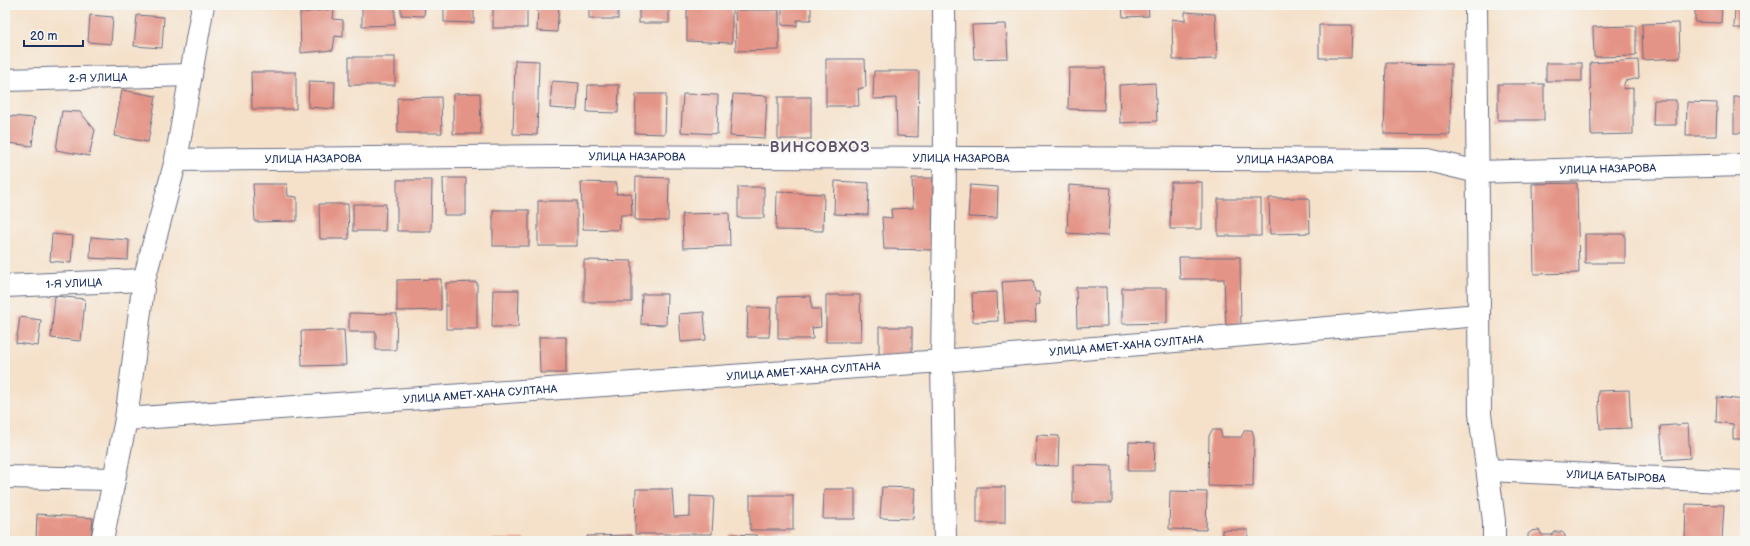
<svg xmlns="http://www.w3.org/2000/svg" width="1750" height="546" font-family="'Balsamiq Sans',sans-serif">
	<rect width="100%" height="100%" fill="#f6f6f2"/>
	<filter id="ink" filterUnits="userSpaceOnUse"><feTurbulence type="fractalNoise" baseFrequency=".025" numOctaves="2"/><feDisplacementMap in="SourceGraphic" scale="8" xChannelSelector="R" yChannelSelector="G"/><feConvolveMatrix kernelMatrix="1 2 1 2 8 2 1 2 1" color-interpolation-filters="sRGB"/></filter>
	<filter id="wash" filterUnits="userSpaceOnUse"><feTurbulence type="fractalNoise" baseFrequency=".012" numOctaves="4" result="noise"/><feDisplacementMap in="SourceGraphic" scale="16" xChannelSelector="R" yChannelSelector="G"/><feGaussianBlur stdDeviation="0.9" result="paint"/><feColorMatrix in="noise" values="0 0 0 0 0 0 0 0 0 0 0 0 0 0 0 0 0 1.4 0 .05"/><feComposite in="paint" operator="in"/></filter>
	<g filter="url(#wash)">
		<rect width="100%" height="100%" fill="#f5e1ca"/>
		<g id="blocks">
			<g fill="#e49486">
				<polygon points="362,5 395,5 395,25 362,26"/>
				<polygon points="401,5 425,5 424,16 401,15"/>
				<polygon points="444,5 474,5 474,23 444,22"/>
				<rect x="493" y="5" width="34" height="23"/>
				<polygon points="538,5 559,5 557,32 537,31"/>
				<rect x="589" y="5" width="29" height="14"/>
				<rect x="639" y="5" width="30" height="18"/>
				<polygon points="687,5 732,5 732,43 687,41"/>
				<polygon points="782,5 811,5 811,20 797,20 797,26 782,25"/>
				<polygon points="1122,5 1148,5 1149,16 1123,17"/>
				<polygon points="1695,5 1722,5 1721,23 1695,22"/>
				<polygon points="1735,5 1745,5 1745,28 1734,28"/>
				<polygon points="334,9 333,19 343,20 343,37 335,36 333,50 301,53 300,13"/>
				<polygon points="735,10 779,10 779,50 736,51"/>
				<polygon points="1185,12 1215,14 1217,59 1173,60 1172,19 1185,21"/>
				<polygon points="90,15 113,17 111,44 88,42"/>
				<polygon points="137,15 164,17 162,48 134,46"/>
				<polygon points="1679,23 1680,58 1643,60 1642,24"/>
				<polygon points="1006,24 1008,58 974,59 972,25"/>
				<polygon points="1319,25 1352,25 1351,58 1319,58"/>
				<polygon points="1636,26 1636,56 1594,57 1593,27"/>
				<rect x="349" y="57" width="46" height="28"/>
				<polygon points="826,59 865,59 866,87 858,89 859,106 826,106"/>
				<polygon points="515,60 539,61 537,135 513,134"/>
				<polygon points="1638,60 1639,78 1625,81 1623,89 1633,88 1633,134 1591,135 1590,63"/>
				<polygon points="1386,63 1451,64 1450,135 1384,134"/>
				<rect x="1546" y="63" width="36" height="18"/>
				<polygon points="1069,68 1105,68 1104,110 1068,109"/>
				<polygon points="874,71 919,71 918,137 897,136 896,98 873,99"/>
				<polygon points="251,72 296,72 296,109 252,109"/>
				<polygon points="309,81 335,82 334,109 308,107"/>
				<polygon points="552,81 579,83 577,110 550,108"/>
				<polygon points="1155,83 1157,121 1120,123 1119,85"/>
				<rect x="1498" y="84" width="46" height="36"/>
				<polygon points="588,85 619,85 618,113 587,112"/>
				<polygon points="122,90 156,96 148,142 114,136"/>
				<polygon points="480,93 481,134 453,134 453,94"/>
				<polygon points="636,94 666,94 665,134 635,133"/>
				<polygon points="683,94 718,95 717,134 681,132"/>
				<polygon points="733,94 767,96 765,138 730,136"/>
				<polygon points="441,97 442,133 398,133 397,98"/>
				<rect x="778" y="97" width="33" height="42"/>
				<rect x="1734" y="97" width="11" height="36"/>
				<polygon points="1654,100 1676,100 1676,125 1653,125"/>
				<polygon points="1687,102 1717,103 1716,136 1686,136"/>
				<polygon points="62,111 80,112 95,130 89,156 56,150"/>
				<polygon points="10,116 35,118 32,146 8,143"/>
				<polygon points="636,177 669,178 668,221 635,220"/>
				<polygon points="443,178 466,178 466,215 444,215"/>
				<polygon points="912,178 933,178 933,250 884,249 882,217 892,218 891,209 913,208"/>
				<polygon points="397,180 432,180 431,231 397,231"/>
				<polygon points="835,181 869,183 868,215 834,214"/>
				<polygon points="581,182 617,183 616,194 631,193 632,215 621,215 619,230 583,229"/>
				<polygon points="1171,182 1202,182 1202,229 1170,229"/>
				<polygon points="1577,183 1579,273 1534,274 1532,184"/>
				<polygon points="253,184 287,184 288,196 297,197 297,221 255,222"/>
				<polygon points="970,185 998,187 997,218 968,217"/>
				<polygon points="1069,185 1111,188 1108,236 1067,233"/>
				<rect x="738" y="187" width="26" height="31"/>
				<polygon points="777,192 824,194 823,231 776,230"/>
				<polygon points="1269,198 1309,198 1310,233 1270,234"/>
				<rect x="1218" y="199" width="43" height="37"/>
				<rect x="538" y="201" width="39" height="45"/>
				<polygon points="319,204 348,204 349,239 320,239"/>
				<polygon points="353,204 386,204 385,231 353,231"/>
				<rect x="493" y="210" width="36" height="36"/>
				<polygon points="729,213 730,246 683,248 682,214"/>
				<polygon points="52,234 73,236 71,263 50,261"/>
				<rect x="1585" y="234" width="40" height="29"/>
				<polygon points="91,237 129,240 128,260 90,258"/>
				<polygon points="1179,257 1240,257 1241,329 1226,329 1224,279 1180,279"/>
				<polygon points="584,260 632,261 632,302 584,302"/>
				<polygon points="441,279 441,310 397,311 397,280"/>
				<polygon points="1033,280 1035,292 1039,292 1040,304 1035,305 1036,322 1005,324 1002,282"/>
				<polygon points="477,282 477,329 446,329 446,283"/>
				<polygon points="1076,287 1106,287 1107,326 1077,327"/>
				<polygon points="1122,288 1167,288 1167,323 1122,324"/>
				<polygon points="493,290 519,290 518,327 492,327"/>
				<polygon points="997,292 998,321 973,322 972,293"/>
				<polygon points="642,294 667,294 666,325 641,324"/>
				<polygon points="826,295 860,295 861,342 826,342"/>
				<polygon points="55,296 85,299 81,341 51,338"/>
				<polygon points="811,296 812,309 820,309 821,327 812,328 813,339 778,339 778,297"/>
				<polygon points="748,307 771,308 769,337 747,337"/>
				<polygon points="704,312 706,340 681,342 679,314"/>
				<polygon points="349,313 397,314 396,350 376,350 376,332 349,332"/>
				<polygon points="20,317 41,320 38,346 16,343"/>
				<polygon points="879,327 912,327 912,356 879,357"/>
				<polygon points="344,330 346,365 302,366 301,331"/>
				<polygon points="539,337 566,337 566,373 540,373"/>
				<polygon points="1629,390 1631,428 1600,429 1598,391"/>
				<polygon points="1717,397 1745,400 1745,439 1733,439 1733,424 1716,422"/>
				<polygon points="1688,424 1690,458 1663,460 1660,426"/>
				<polygon points="1212,430 1220,430 1222,437 1241,437 1245,430 1252,430 1254,437 1253,487 1208,486 1209,436"/>
				<polygon points="1037,435 1059,436 1058,466 1035,465"/>
				<polygon points="1129,442 1155,443 1154,471 1128,471"/>
				<polygon points="1073,465 1112,466 1112,503 1073,503"/>
				<polygon points="882,487 915,488 913,519 880,518"/>
				<rect x="977" y="487" width="28" height="36"/>
				<polygon points="636,489 672,489 674,517 690,516 690,496 714,497 712,534 635,534"/>
				<polygon points="824,489 855,489 855,519 823,519"/>
				<polygon points="1170,491 1207,492 1206,530 1169,529"/>
				<rect x="750" y="495" width="43" height="35"/>
				<polygon points="1686,504 1724,505 1722,541 1685,541"/>
				<polygon points="37,514 93,518 91,540 36,541"/>
				<rect x="1222" y="530" width="26" height="11"/>
				<polygon points="1539,530 1542,535 1552,535 1555,532 1562,532 1565,535 1565,541 1528,541 1528,534 1532,531"/>
				<polygon points="730,534 757,535 757,541 730,541"/>
				<polygon points="632,535 632,541 588,541 587,536"/>
				<rect x="492" y="539" width="32" height="2"/>
			</g>
		</g>
	</g>
	<g filter="url(#ink)">
		<use href="#blocks" fill-opacity="0" stroke="#676d84" stroke-width="1"/>
		<g fill="none" stroke-linecap="round" stroke-linejoin="round">
			<defs>
				<g id="street">
					<polyline points="944,5 945,159 942,361 945,541"/>
					<polyline points="1476,5 1480,414 1494,521 1494,541"/>
					<path id="s1" d="M5,80L191,75"/>
					<path id="s2" d="M176,160L560,156L1428,160L1478,172L1745,165"/>
					<path id="s3" d="M5,286L144,280"/>
					<path id="s4" d="M126,419L942,361L1479,315"/>
					<path id="s5" d="M1488,470L1745,482"/>
					<polyline points="5,477 114,479"/>
					<polyline points="102,541 126,419 144,280 176,160 203,5"/>
				</g>
			</defs>
			<use href="#street" stroke="#676d84" stroke-width="24"/>
			<use href="#street" stroke="#fff" stroke-width="22"/>
		</g>
	</g>
	<g text-anchor="middle" dominant-baseline="central" stroke-width="4" stroke-linejoin="round" paint-order="stroke">
		<g font-size="11" fill="#1b2f5e" stroke="#f6f6f2">
			<text stroke="none"><textPath href="#s1" startOffset="93">2-Я УЛИЦА</textPath></text>
			<text stroke="none"><textPath href="#s2" startOffset="461">УЛИЦА НАЗАРОВА</textPath></text>
			<text stroke="none"><textPath href="#s2" startOffset="137">УЛИЦА НАЗАРОВА</textPath></text>
			<text stroke="none"><textPath href="#s2" startOffset="785">УЛИЦА НАЗАРОВА</textPath></text>
			<text stroke="none"><textPath href="#s2" startOffset="1109">УЛИЦА НАЗАРОВА</textPath></text>
			<text stroke="none"><textPath href="#s2" startOffset="1433">УЛИЦА НАЗАРОВА</textPath></text>
			<text stroke="none"><textPath href="#s3" startOffset="69">1-Я УЛИЦА</textPath></text>
			<text stroke="none"><textPath href="#s4" startOffset="1003">УЛИЦА АМЕТ-ХАНА СУЛТАНА</textPath></text>
			<text stroke="none"><textPath href="#s4" startOffset="679">УЛИЦА АМЕТ-ХАНА СУЛТАНА</textPath></text>
			<text stroke="none"><textPath href="#s4" startOffset="355">УЛИЦА АМЕТ-ХАНА СУЛТАНА</textPath></text>
			<text stroke="none"><textPath href="#s5" startOffset="128">УЛИЦА БАТЫРОВА</textPath></text>
		</g>
		<g font-size="15" font-weight="bold" letter-spacing="1" fill="#61526c" stroke="#f6f6f2">
			<text x="820" y="147">ВИНСОВХОЗ</text>
		</g>
	</g>
	<rect width="1750" height="546" fill="none" stroke="#f6f6f2" stroke-width="20"/>
	<path d="M24 40v6h59v-6" fill="none" stroke="#1b2f5e" stroke-width="2"/>
	<text x="30" y="40" font-size="12" fill="#1b2f5e" stroke="#f6f6f2" stroke-width="3" paint-order="stroke">20 m</text>
</svg>
